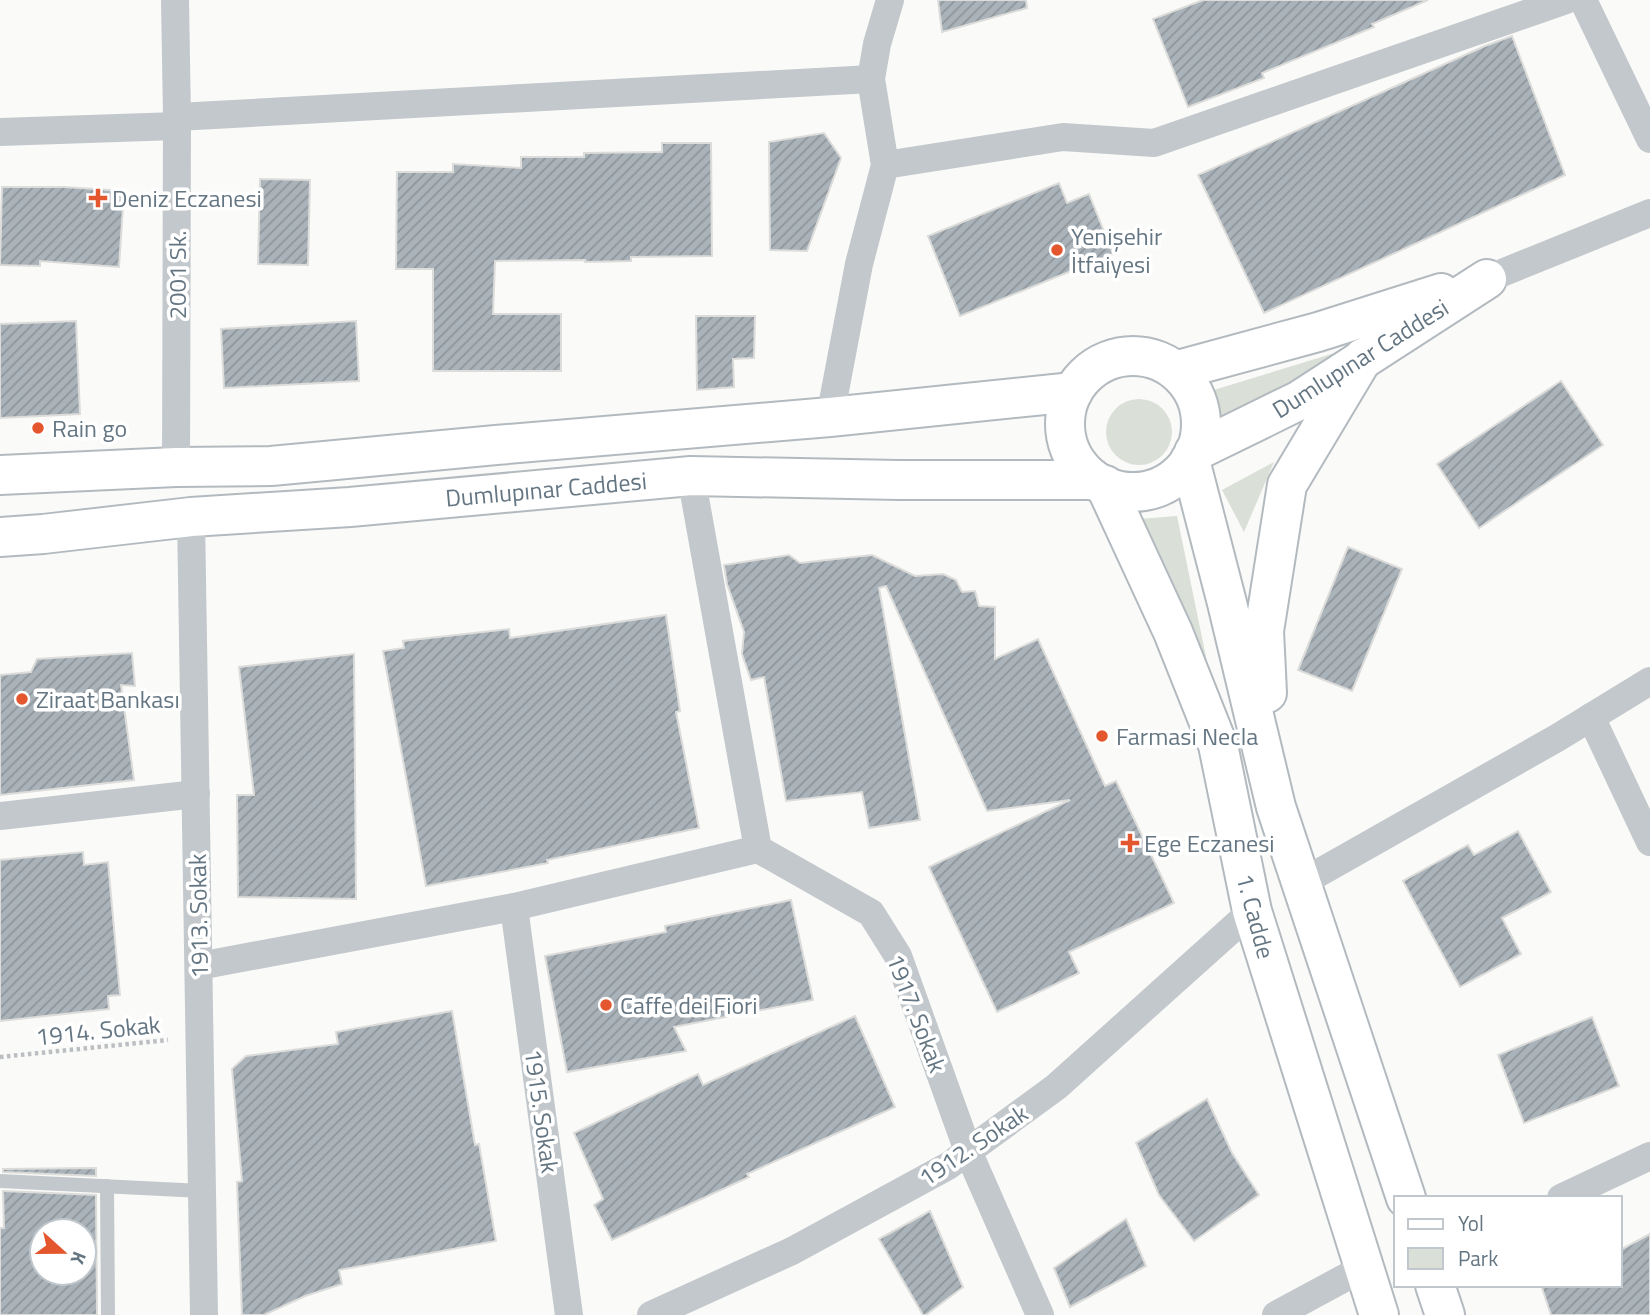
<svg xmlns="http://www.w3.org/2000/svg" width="1650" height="1315" font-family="'Titillium Web',sans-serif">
	<defs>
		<pattern id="building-hatch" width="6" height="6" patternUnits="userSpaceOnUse" patternTransform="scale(1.75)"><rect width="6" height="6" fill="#aab3b9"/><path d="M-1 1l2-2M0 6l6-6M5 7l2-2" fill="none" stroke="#8e969c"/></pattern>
	</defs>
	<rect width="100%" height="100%" fill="#fafaf8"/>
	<g fill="#dadfd7">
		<polygon points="1364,344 1220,436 1204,393"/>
		<circle cx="1139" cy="432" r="33"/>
		<polygon points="1274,462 1244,532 1222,490"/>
		<polygon points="1177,516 1213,691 1127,520"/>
	</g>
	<g fill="url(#building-hatch)" stroke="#dcdcda" stroke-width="2" fill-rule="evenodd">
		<polygon points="938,0 1026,0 1027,8 942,32"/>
		<polygon points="1203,0 1428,0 1372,24 1374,27 1262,73 1264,78 1188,107 1153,19"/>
		<polygon points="1512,36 1565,175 1264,313 1198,175 1485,46"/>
		<polygon points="824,133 841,158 807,251 770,250 769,142"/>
		<polygon points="662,143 711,143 712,256 631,257 631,261 585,262 585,260 495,261 493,314 561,314 561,371 433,371 433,269 396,269 397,172 453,172 453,164 521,168 521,157 584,157 584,153 662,152"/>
		<polygon points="260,179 310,180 308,265 258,264"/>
		<polygon points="1059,183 1067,203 1089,194 1113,254 960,316 928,236"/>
		<polygon points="2,187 64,187 124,191 119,267 40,261 40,266 0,265"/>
		<polygon points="696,316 755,316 754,358 733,359 734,387 697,390"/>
		<polygon points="76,321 80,414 0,418 0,324"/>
		<polygon points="356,321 359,381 224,388 221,329"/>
		<polygon points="1561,381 1603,445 1479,528 1437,464"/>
		<polygon points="1348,547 1402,569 1352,691 1298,670"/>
		<polygon points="789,555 800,563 872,555 915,576 943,574 956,580 962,592 975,591 979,606 995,607 995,659 1038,639 1105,786 1116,781 1174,903 1069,952 1079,973 997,1012 929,867 1070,800 987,811 886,586 879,588 920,820 869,828 862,792 786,801 764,677 751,680 742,654 744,632 727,584 724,565"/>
		<polygon points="666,615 680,711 676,712 699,828 547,860 548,863 426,886 383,651 404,648 403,641 509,629 510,638"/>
		<polygon points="132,653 135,686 121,685 134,780 0,795 0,675 31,672 37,659"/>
		<polygon points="354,654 356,899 238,897 237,795 254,795 239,667"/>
		<polygon points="1518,831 1551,892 1502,918 1521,954 1460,987 1403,881 1468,845 1474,855"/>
		<polygon points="83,852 84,865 108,862 120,995 108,996 109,1009 0,1021 0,860"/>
		<polygon points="791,900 813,1000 674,1027 686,1051 567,1072 545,956 666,932 665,926"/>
		<polygon points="452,1011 475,1145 479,1144 496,1241 339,1270 342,1284 305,1296 264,1315 242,1315 237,1182 242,1181 232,1069 246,1056 338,1044 336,1032"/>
		<polygon points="855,1016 895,1107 747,1174 749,1177 612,1240 594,1205 603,1199 574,1133 698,1074 703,1085"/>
		<polygon points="1592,1017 1619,1086 1524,1123 1498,1055"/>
		<polygon points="1207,1099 1232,1153 1259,1195 1194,1241 1159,1195 1136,1143"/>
		<polygon points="96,1168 96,1176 3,1172 3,1169"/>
		<path d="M3,1191L96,1195L97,1315H0V1228H4ZM42,1231H84V1273H42Z"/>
		<polygon points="930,1211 963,1287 926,1315 923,1315 879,1239"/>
		<polygon points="1126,1219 1146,1266 1070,1307 1054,1268"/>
		<polygon points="1650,1234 1650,1315 1551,1315 1541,1285 1620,1285 1620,1250"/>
	</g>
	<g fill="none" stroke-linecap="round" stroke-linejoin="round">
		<defs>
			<g id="secondary">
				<circle cx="1133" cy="424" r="68"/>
				<polyline points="1178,370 1318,332 1441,293"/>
				<polyline points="1194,452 1300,400 1487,279"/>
				<polyline points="1190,460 1227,603 1276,807 1406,1198"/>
				<polyline points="0,475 176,467 271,466 496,445 830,417 1073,392"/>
				<polyline points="1105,485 1173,632 1218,745 1252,911 1379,1315"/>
				<polyline points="0,537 43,534 191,517 350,507 691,476 899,480 1094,480"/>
				<polyline points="1267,693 1264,631 1287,485 1363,358"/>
				<polyline points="1435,1285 1445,1315"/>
			</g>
		</defs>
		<use href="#secondary" stroke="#b3babf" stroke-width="42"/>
		<polyline stroke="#bbbfc2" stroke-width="4.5" stroke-dasharray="3.5 3.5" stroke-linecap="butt" points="0,1057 168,1040"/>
		<g stroke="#c3c8cc" stroke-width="14">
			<polyline points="0,1181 202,1191"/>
			<polyline points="107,1186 108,1315"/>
		</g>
		<g stroke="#c3c8cc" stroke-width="28">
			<polyline points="175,0 177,117 176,467"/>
			<polyline points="1583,0 1650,139"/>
			<polyline points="177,117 871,79"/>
			<polyline points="0,132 177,126"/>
			<polyline points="885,165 1063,137 1154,143 1566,0"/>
			<polyline points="1487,279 1650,213"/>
			<polyline points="830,417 859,264 885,165 871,79 877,44 890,0"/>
			<polyline points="691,476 758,849 871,913 898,956 968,1151 1040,1315"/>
			<polyline points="191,517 204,1315"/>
			<polyline points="1591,717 1650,842"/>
			<polyline points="0,816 196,794"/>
			<polyline points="1301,883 1557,738 1650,681"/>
			<polyline points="514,907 569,1315"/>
			<polyline points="199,966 514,907 758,849"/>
			<polyline points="1561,1198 1650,1156"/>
			<polyline points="651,1315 792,1251 948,1166 1056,1087 1252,911"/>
			<polyline points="1276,1315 1363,1268"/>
		</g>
		<use href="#secondary" stroke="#fff" stroke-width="38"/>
	</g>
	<g fill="#e4572e" stroke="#fff" stroke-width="2.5">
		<path d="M94.5 187.5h7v7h7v7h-7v7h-7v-7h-7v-7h7z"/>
		<circle cx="1057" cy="250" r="7"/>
		<circle cx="38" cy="428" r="7"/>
		<circle cx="22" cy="699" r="7"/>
		<circle cx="1102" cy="736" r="7"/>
		<path d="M1126.5 832.5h7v7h7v7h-7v7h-7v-7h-7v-7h7z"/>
		<circle cx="606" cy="1005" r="7"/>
	</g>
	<g text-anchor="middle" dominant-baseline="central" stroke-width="7" stroke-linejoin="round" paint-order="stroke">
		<g font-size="24" fill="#657683" stroke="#fff" text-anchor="start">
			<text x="112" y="198">Deniz Eczanesi</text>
			<text x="1071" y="236">Yenişehir<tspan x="1071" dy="28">İtfaiyesi</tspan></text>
			<text x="52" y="428">Rain go</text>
			<text x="36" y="699">Ziraat Bankası</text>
			<text x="1116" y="736">Farmasi Necla</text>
			<text x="1144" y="843">Ege Eczanesi</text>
			<text x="620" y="1005">Caffe dei Fiori</text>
		</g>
		<g font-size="24" fill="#657683" stroke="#fff">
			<text transform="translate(177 275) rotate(-90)">2001 Sk.</text>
			<text transform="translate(1360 358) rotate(-32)">Dumlupınar Caddesi</text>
			<text transform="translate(546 489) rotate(-5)">Dumlupınar Caddesi</text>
			<text transform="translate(198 916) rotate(-91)">1913. Sokak</text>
			<text transform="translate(1256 916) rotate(75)">1. Cadde</text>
			<text transform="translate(917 1013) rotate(69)">1917. Sokak</text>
			<text transform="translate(98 1030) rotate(-6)">1914. Sokak</text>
			<text transform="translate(542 1111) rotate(82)">1915. Sokak</text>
			<text transform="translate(973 1145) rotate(-34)">1912. Sokak</text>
		</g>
	</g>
	<rect x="1394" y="1196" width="228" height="91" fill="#ffffff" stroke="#c1c8cd" stroke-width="2"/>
	<rect x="1408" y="1219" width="35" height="10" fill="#ffffff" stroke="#c1c8cd" stroke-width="2"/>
	<text x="1458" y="1231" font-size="21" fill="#657683">Yol</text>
	<rect x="1408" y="1248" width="35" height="21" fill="#dadfd7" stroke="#c1c8cd" stroke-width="2"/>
	<text x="1458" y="1266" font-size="21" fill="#657683">Park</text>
	<g transform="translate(63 1252) rotate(111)"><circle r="33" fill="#ffffff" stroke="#c1c8cd" stroke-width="2"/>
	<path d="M0-5L12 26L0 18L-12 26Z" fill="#e4572e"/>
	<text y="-10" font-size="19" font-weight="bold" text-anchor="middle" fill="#657683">K</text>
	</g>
</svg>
